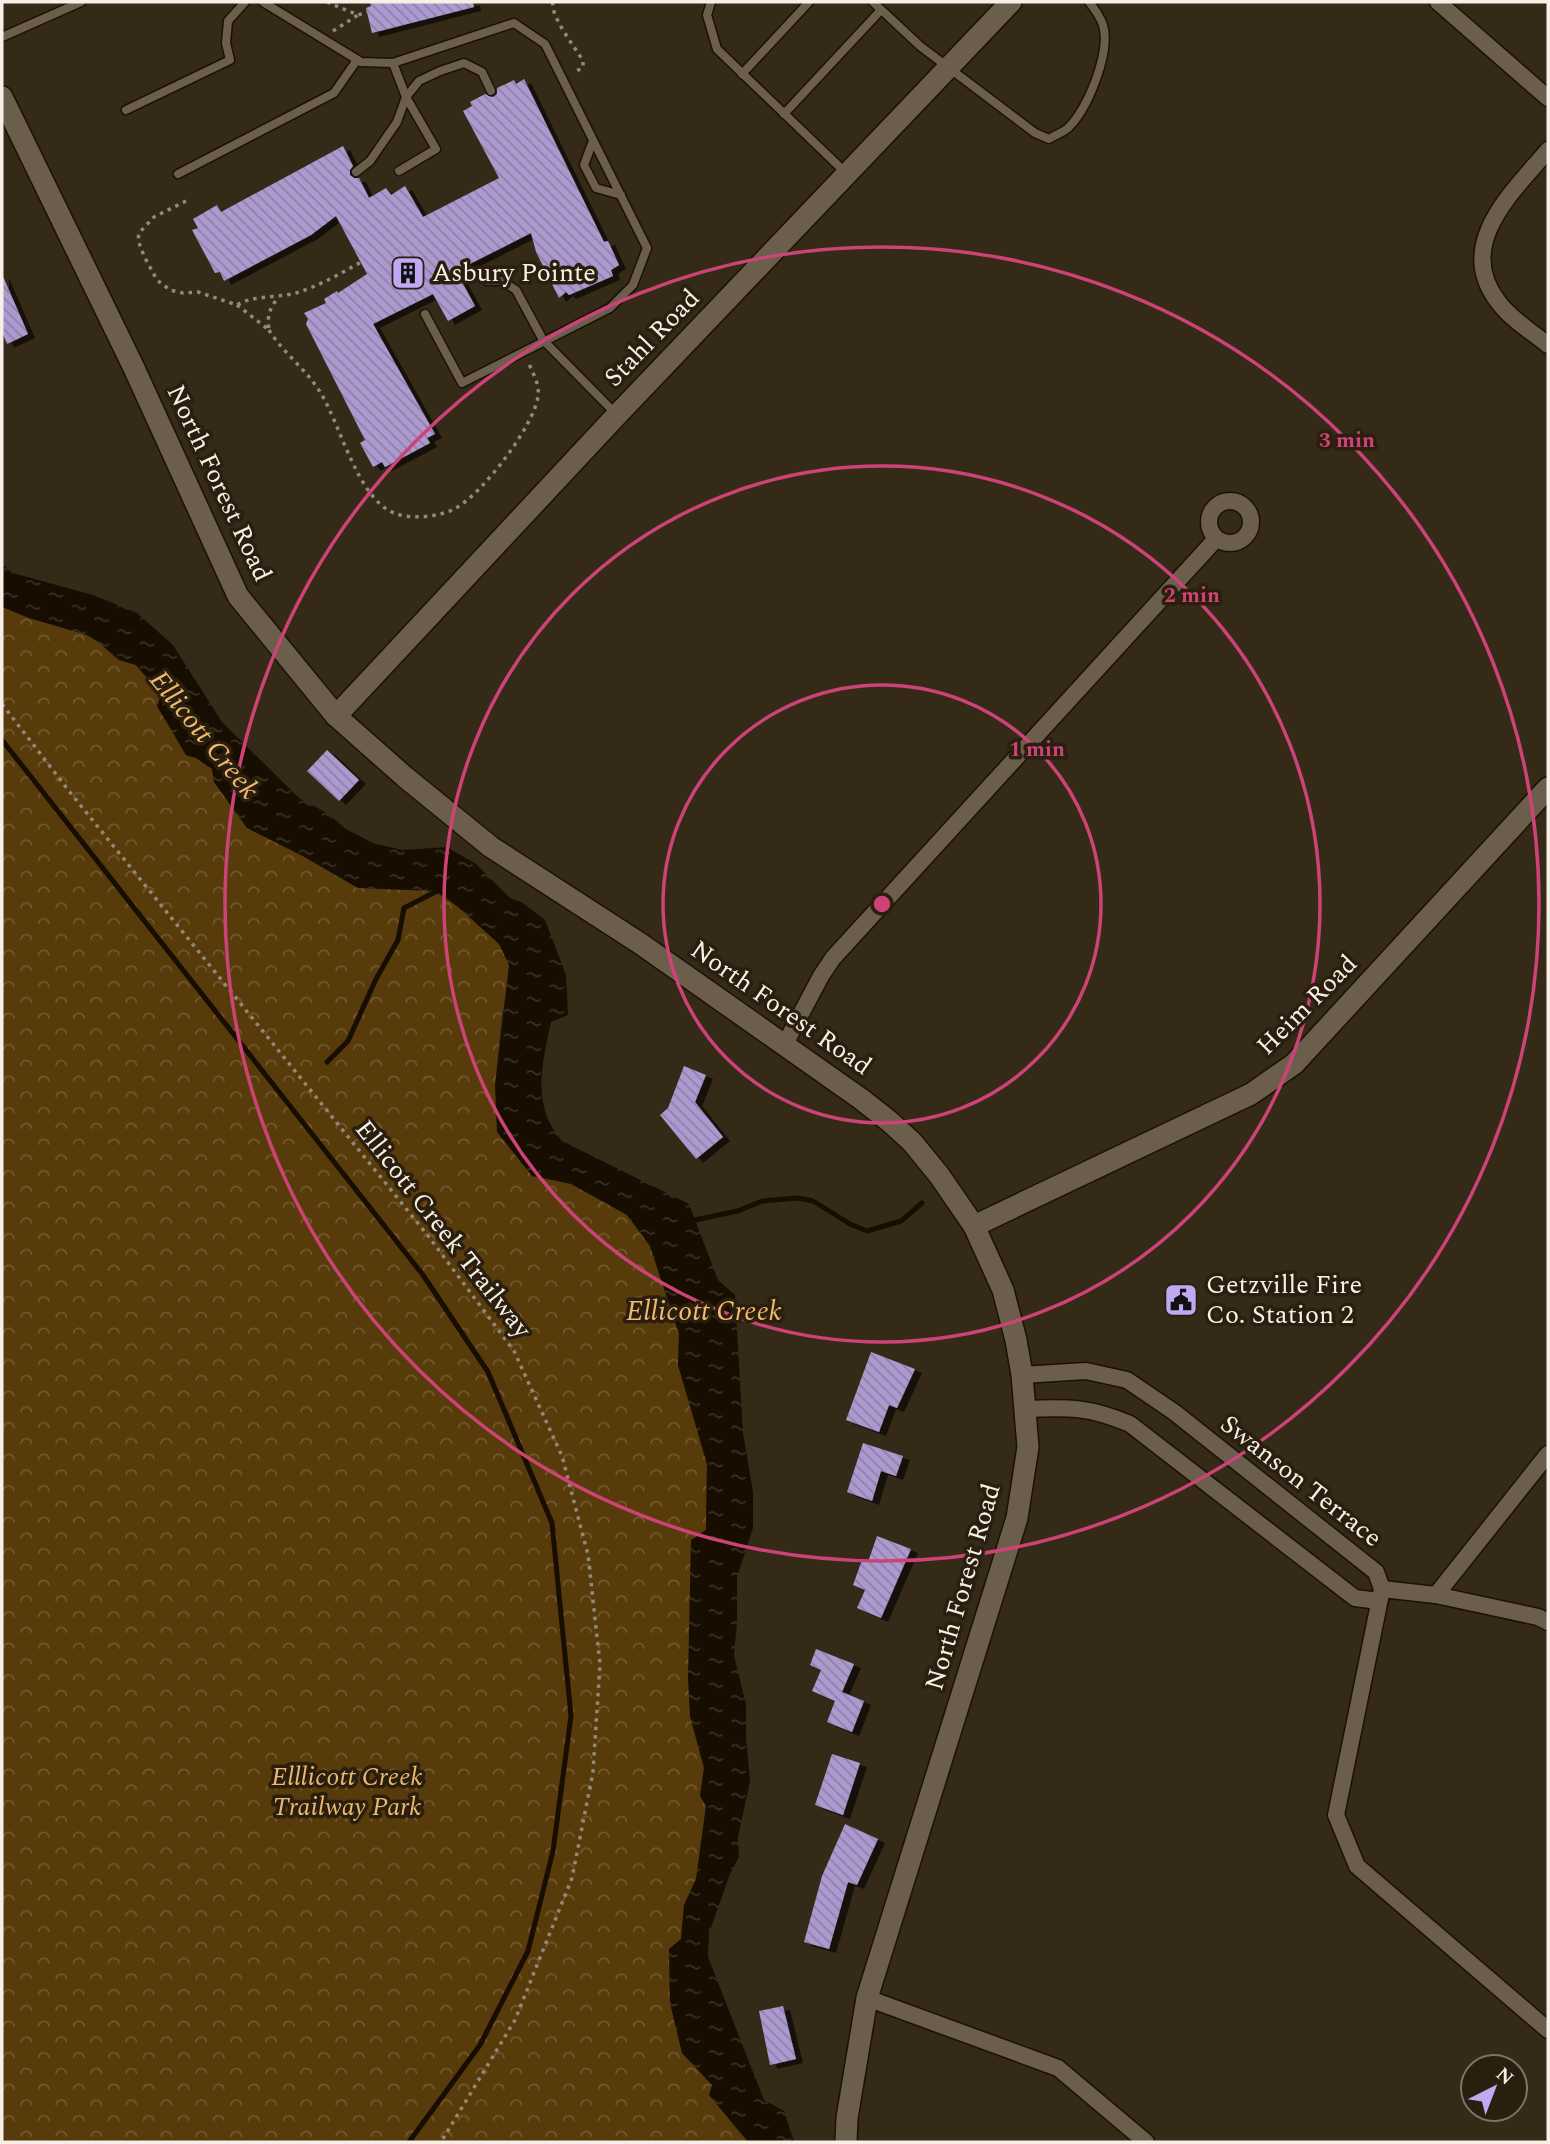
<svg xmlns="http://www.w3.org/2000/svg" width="1550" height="2144" font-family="Spectral,serif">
	<defs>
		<pattern id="forest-crowns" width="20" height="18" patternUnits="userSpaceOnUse" patternTransform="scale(1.75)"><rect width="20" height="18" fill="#583b0a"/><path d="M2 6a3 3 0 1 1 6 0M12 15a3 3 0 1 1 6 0" fill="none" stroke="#71582e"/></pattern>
		<pattern id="water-ripples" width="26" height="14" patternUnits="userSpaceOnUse" patternTransform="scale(1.75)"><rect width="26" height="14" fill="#180d01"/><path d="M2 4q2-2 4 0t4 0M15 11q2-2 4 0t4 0" fill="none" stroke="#3a3126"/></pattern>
		<pattern id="building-back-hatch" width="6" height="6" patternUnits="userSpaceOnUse" patternTransform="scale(1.75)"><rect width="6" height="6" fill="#ab99d0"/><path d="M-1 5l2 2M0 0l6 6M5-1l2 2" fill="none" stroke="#8e81a6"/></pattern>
		<filter id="shadow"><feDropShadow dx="7" dy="4" stdDeviation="0" flood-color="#0009"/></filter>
	</defs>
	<rect width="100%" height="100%" fill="#352918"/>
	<polygon fill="url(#forest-crowns)" points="2,607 29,618 87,635 97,641 119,660 136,665 148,679 160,698 157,706 186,755 196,758 212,769 214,782 247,828 301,855 358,888 435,891 457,906 503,947 511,970 502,1014 495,1086 532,1176 571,1183 627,1215 650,1246 679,1334 678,1365 707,1464 706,1530 691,1541 690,1716 704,1768 700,1796 706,1806 696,1879 684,1905 681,1939 669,1949 670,2003 682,2053 713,2086 710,2095 748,2142 2,2142"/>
	<path fill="url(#water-ripples)" d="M2,564L13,573L93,595L137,613L173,645L222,722L299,798L327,813L346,829L373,843L402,850L447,847L476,864L510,898L523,903L545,920L566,975L568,1015L551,1022C542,1064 531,1106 562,1141L689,1204L718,1280L735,1295L743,1433L753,1492V1528L737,1577V1622L734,1656L746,1704V1737L750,1781L738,1837L739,1857L730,1874L709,1933L708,1957L764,2100L784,2111L794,2142H748L709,2095L712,2085L682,2053L670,2003L669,1949L681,1939L684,1905L696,1879L706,1806L700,1796L704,1768L690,1716L688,1679L691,1540L706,1530L707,1464L678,1365L679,1334L650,1246L627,1215L571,1184L532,1176L497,1132L495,1086L509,965L499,944L457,906L435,891L358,888L301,855L247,828L214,782L212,769L196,758L186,755L157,706L160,698L148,679L136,665L119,660L97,641L87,635L29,618L2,607Z"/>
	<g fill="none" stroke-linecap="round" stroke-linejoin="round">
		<g stroke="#180d01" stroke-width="5">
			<polyline points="2,740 423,1275 488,1372 552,1523 571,1716 553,1851 528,1951 480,2045 409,2142"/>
			<polyline points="327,1062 348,1041 376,979 398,940 404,908 441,889"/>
			<polyline points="690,1221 738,1211 762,1201 798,1198 813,1201 850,1224 867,1231 901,1221 922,1203"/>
		</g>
	</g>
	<g fill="url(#building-back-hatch)" filter="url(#shadow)">
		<polygon points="370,2 473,2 474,7 372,33 366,8 371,6"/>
		<polygon points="524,79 604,242 608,241 619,265 611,270 613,276 569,295 566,292 559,298 536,252 531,233 456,271 475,306 448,321 433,294 373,324 435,434 427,438 430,443 385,467 382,462 373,467 360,443 365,440 306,324 308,319 304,313 326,303 324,299 337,291 338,293 367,274 336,216 311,235 224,281 220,272 215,273 192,230 198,228 193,219 217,205 221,212 343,146 353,166 350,170 350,175 354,178 359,178 369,198 386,188 391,195 405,186 423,217 499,178 463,111 472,106 470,102 485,94 493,97 497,94 497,88 514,80 516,84"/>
		<polygon points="2,274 28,334 7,344 2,332"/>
		<polygon points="327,750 359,780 339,801 307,771"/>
		<polygon points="684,1066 706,1075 695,1102 723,1137 696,1159 660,1115 668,1108"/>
		<polygon points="871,1352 915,1369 897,1408 889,1405 879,1432 846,1420"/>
		<polygon points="863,1443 903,1456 896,1476 881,1471 872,1501 847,1492"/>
		<polygon points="877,1536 911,1549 881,1618 857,1608 865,1590 853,1585 862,1560 868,1562"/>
		<polygon points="816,1649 854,1664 842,1692 864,1701 852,1732 827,1722 835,1701 812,1691 821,1670 810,1665"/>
		<polygon points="832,1754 860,1763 843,1815 815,1805"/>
		<polygon points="845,1824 878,1839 857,1885 848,1882 829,1949 804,1942 822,1876"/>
		<polygon points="783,2006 796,2059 770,2065 759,2011"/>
	</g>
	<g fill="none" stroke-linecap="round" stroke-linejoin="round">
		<defs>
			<g id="lane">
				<polyline points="263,2 361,62 393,63 514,23 545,44 647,248 633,285 610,308 462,383 425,314"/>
				<polyline points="711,2 707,15 717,49 847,174"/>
				<path d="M873,2L920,46L1035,133L1049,139C1055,135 1064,132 1068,128C1088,109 1111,52 1103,25C1100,17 1094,8 1089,2"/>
				<polyline points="2,37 81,2"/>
				<polyline points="393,63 406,97 436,149 399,171"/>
				<polyline points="742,74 809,2"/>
				<polyline points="126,110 230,60 226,43 228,21 245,2"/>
				<polyline points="784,114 881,10"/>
				<polyline points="593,141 584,165 596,188 621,195"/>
				<polyline points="356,172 370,161 397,122 406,97 419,81 440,71 464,63 482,72 491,91"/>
				<polyline points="178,174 334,93 357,60"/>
				<polyline points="487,281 502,281 516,290 543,340 615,413"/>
			</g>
			<g id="street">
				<polyline points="1438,2 1548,98"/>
				<path d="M1548,150C1513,192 1453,245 1499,303C1512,320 1532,332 1548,345"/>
				<circle cx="1230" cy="522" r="21"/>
				<polyline points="785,1044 821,976 833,958 1216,539"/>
				<polyline points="1022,1375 1086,1371 1127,1380 1174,1412 1376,1572 1382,1589 1336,1815 1357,1866 1548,2030"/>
				<path d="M1026,1409C1069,1407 1090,1407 1130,1424L1355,1598L1379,1601"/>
				<polyline points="1382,1589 1436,1595 1538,1617 1548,1622"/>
				<polyline points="1436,1595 1548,1454"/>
				<polyline points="867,1998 1058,2068 1146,2142"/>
			</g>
			<g id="secondary">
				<polyline points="2,97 133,366 238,596 336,716 405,777 491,847 641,944 861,1099 889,1121 912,1142 939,1175 974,1226 1003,1290 1016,1340 1022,1375 1028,1447 1017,1518 867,1998 847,2118 846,2142"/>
				<polyline points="336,716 617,415 1011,2"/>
				<polyline points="974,1226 1251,1094 1294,1064 1548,788"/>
			</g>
		</defs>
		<use href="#lane" stroke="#1c1103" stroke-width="11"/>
		<use href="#street" stroke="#1c1103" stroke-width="19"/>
		<use href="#secondary" stroke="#1c1103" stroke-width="24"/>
		<g stroke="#92887b" stroke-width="3.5" stroke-dasharray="3.5 5" stroke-linecap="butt">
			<polyline points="327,2 358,15 367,12"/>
			<path d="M553,2C550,16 575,47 583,61V67L577,71"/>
			<polyline points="333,31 358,15"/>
			<path d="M186,201L154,217L139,233L138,240L144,256L157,280L170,290L183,293L198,292L237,305C253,295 277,298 296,293C319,286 340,274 361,262"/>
			<path d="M237,305L269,330C267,316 269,309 278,298"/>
			<path d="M269,330C283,353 306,369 320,392C341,425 357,498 394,513C411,520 440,517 456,508C483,493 533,427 538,397C540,385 533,373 528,362"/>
			<polyline points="2,704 69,791 429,1237 514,1351 562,1456 588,1555 600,1664 593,1772 572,1878 515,2020 441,2142"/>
		</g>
		<use href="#lane" stroke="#6c5e4c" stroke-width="8"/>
		<use href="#street" stroke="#6c5e4c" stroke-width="16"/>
		<use href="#secondary" stroke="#6c5e4c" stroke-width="21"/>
	</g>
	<g fill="none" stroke="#cd4377" stroke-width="3.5">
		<circle cx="882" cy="904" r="219"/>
		<circle cx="882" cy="904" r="438"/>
		<circle cx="882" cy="904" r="657"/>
	</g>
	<defs>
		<symbol id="building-square" viewBox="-11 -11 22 22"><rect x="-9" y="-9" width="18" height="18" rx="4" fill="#c1a8f3" stroke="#2a1f0f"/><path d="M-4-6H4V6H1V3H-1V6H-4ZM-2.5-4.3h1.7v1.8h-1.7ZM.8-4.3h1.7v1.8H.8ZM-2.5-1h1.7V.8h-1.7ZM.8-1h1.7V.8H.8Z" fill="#111"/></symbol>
		<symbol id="civic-square" viewBox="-11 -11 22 22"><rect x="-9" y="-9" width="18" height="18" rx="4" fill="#c1a8f3" stroke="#2a1f0f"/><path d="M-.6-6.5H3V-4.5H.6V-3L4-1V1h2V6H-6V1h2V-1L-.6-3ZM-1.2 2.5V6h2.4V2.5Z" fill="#111"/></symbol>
	</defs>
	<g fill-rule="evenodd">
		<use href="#building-square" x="389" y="254" width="38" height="38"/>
		<use href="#civic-square" x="1162" y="1281" width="38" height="38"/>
	</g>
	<g text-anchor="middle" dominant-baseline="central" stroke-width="7" stroke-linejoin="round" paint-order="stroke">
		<g font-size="26" fill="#f8f0e6" stroke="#2a1f0f" text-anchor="start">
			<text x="432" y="273">Asbury Pointe</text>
			<text x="1206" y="1285">Getzville Fire<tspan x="1206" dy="30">Co. Station 2</tspan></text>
		</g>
		<g font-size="26" fill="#f8f0e6" stroke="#2a1f0f">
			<text transform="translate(652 338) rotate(-46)">Stahl Road</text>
			<text transform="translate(219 483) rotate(65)">North Forest Road</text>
			<text transform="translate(1307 1005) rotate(-45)">Heim Road</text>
			<text transform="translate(781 1008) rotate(35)">North Forest Road</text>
			<text transform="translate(443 1229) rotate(52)">Ellicott Creek Trailway</text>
			<text transform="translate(1301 1481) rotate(38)">Swanson Terrace</text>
			<text transform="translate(963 1587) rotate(-74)">North Forest Road</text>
		</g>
		<g font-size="26" font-style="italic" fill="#edb76c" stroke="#2a1f0f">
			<text x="347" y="1777">Elllicott Creek<tspan x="347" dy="30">Trailway Park</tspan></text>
		</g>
		<g font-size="28" font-style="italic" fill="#efb96e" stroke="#2a1f0f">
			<text transform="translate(204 735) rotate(51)">Ellicott Creek</text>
			<text x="704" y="1311">Ellicott Creek</text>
		</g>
	</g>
	<circle cx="882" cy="904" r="10" fill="#cd4377" stroke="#2a1f0f" stroke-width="3.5"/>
	<g font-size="21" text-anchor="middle" font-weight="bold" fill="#cd4377" stroke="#2a1f0f" stroke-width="7" stroke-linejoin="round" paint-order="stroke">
		<text x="1347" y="447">3 min</text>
		<text x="1192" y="602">2 min</text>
		<text x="1037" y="756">1 min</text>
	</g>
	<rect width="1550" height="2144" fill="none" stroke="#f8f0e6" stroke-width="7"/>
	<g transform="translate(1494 2088) rotate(42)"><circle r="33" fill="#2a1f0f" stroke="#7c7365" stroke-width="2"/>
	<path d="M0-5L12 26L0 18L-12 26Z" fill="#c1a8f3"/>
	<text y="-10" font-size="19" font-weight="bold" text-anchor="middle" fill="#f8f0e6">N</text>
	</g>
</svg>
